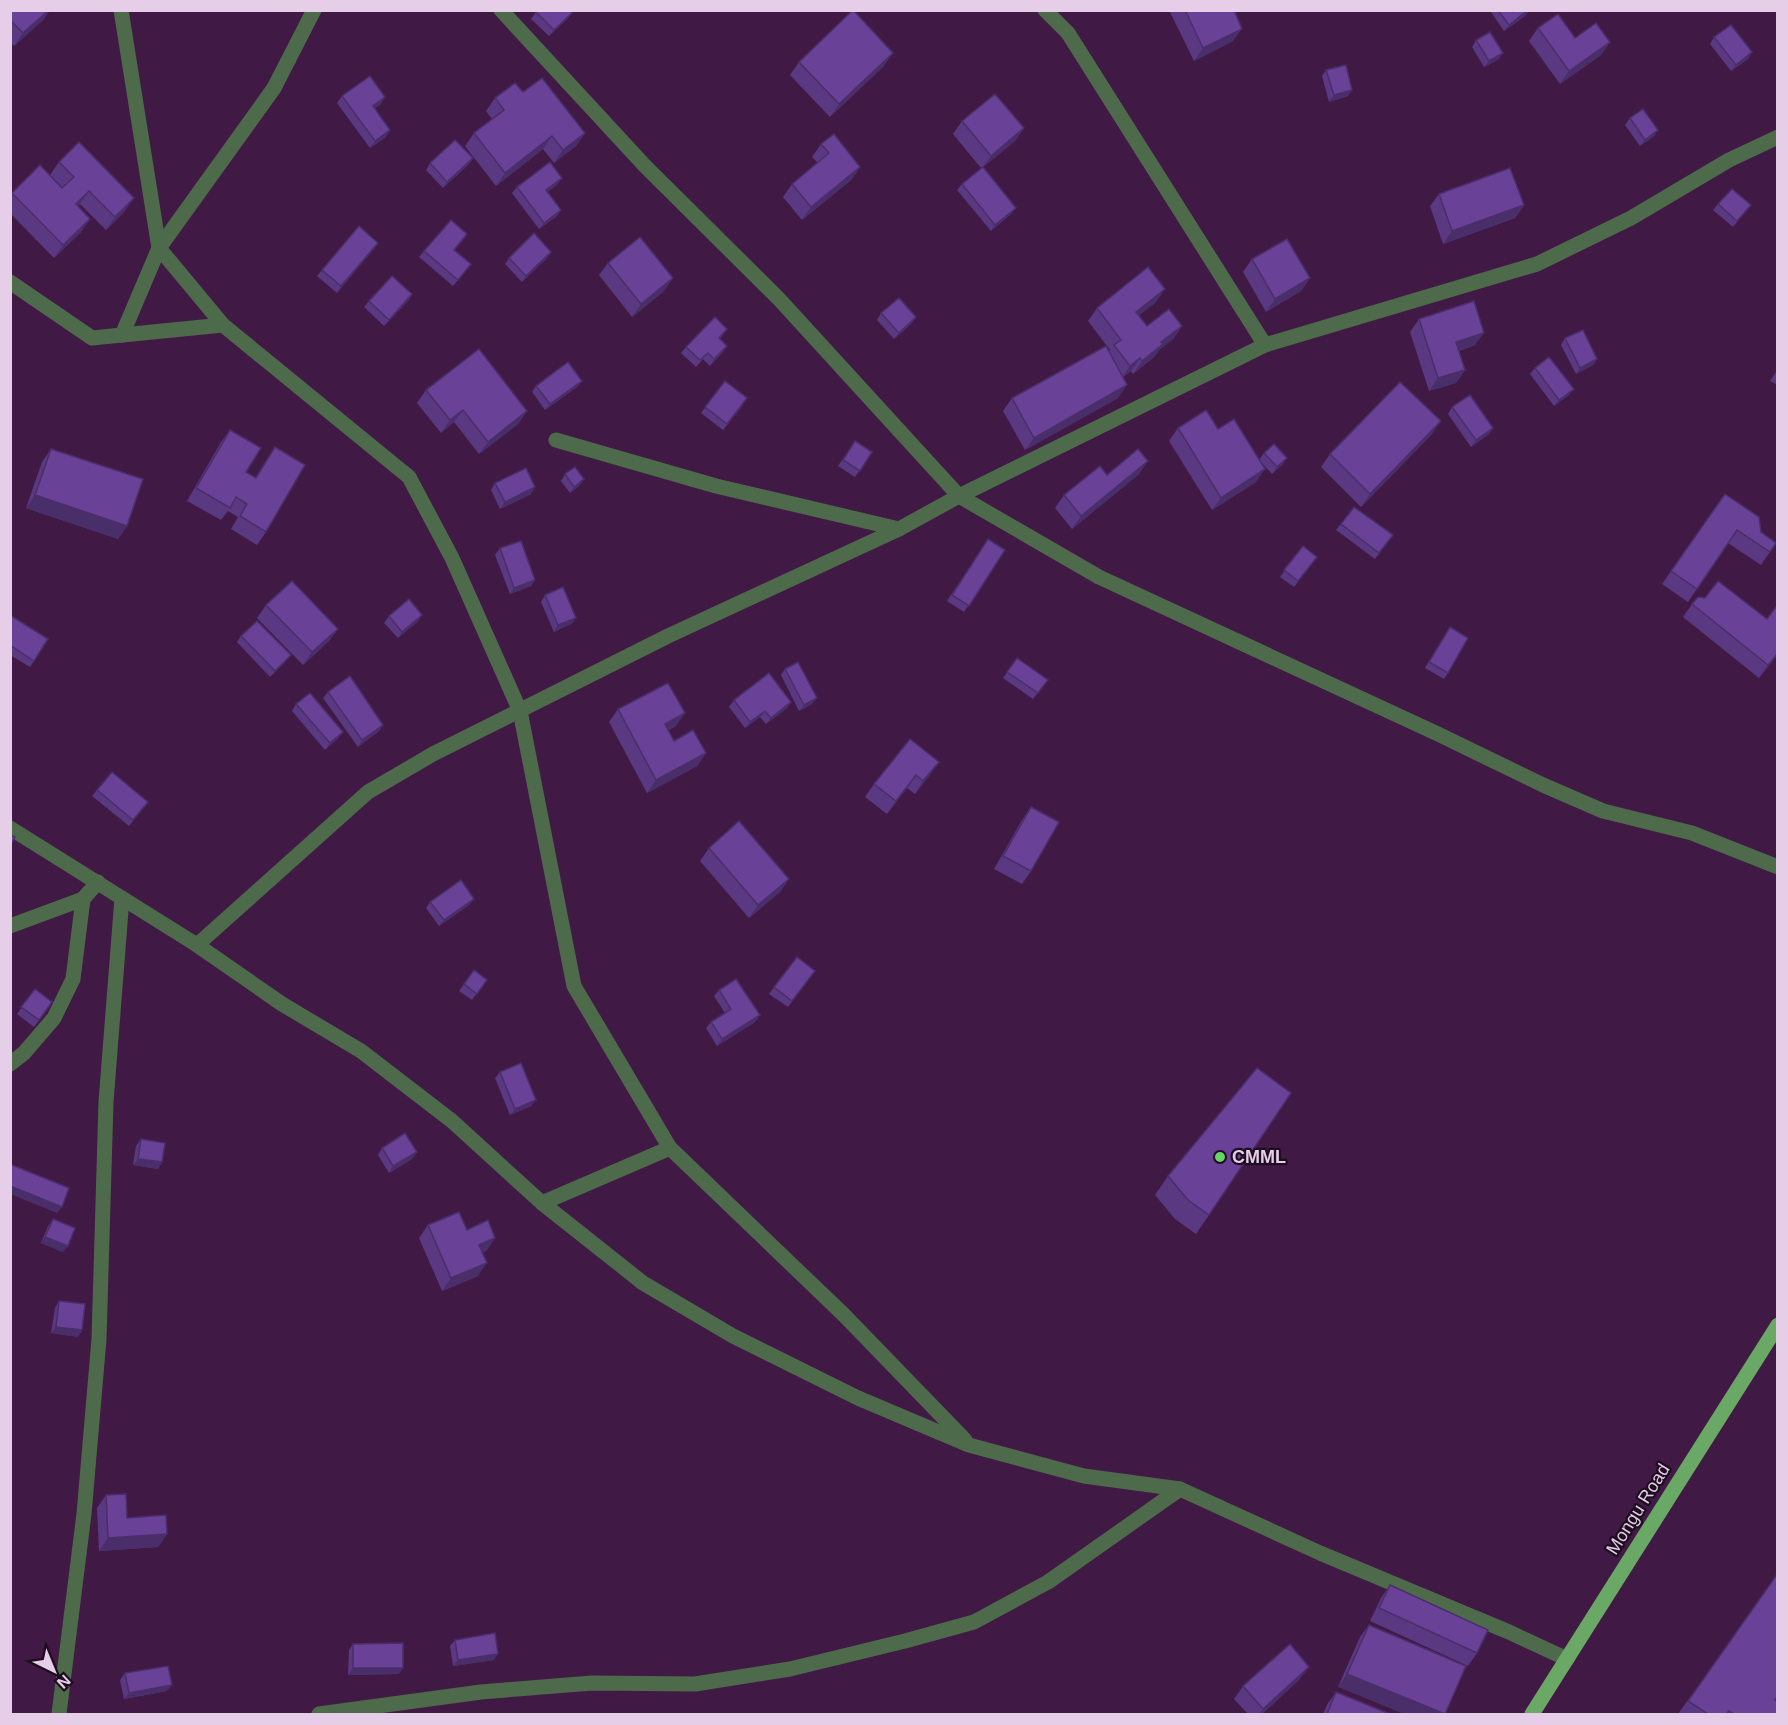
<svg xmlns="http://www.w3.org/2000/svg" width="1788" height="1725" font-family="Arial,sans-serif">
	<rect width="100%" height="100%" fill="#401a45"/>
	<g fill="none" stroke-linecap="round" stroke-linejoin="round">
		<g stroke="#4d6b4b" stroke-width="15">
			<polyline points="121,10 159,248 223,325 409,477 452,558 520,711 574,986 670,1148 844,1315 965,1440"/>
			<polyline points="501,10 645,166 779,299 959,496 1099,577 1438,734 1543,785 1603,811 1692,833 1778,867"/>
			<polyline points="1045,10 1068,33 1265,345"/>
			<polyline points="10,282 92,338 223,325"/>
			<polyline points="122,335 159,248 274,88 314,10"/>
			<polyline points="556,440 716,486 899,529"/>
			<polyline points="10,828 197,945 282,1004 361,1051 452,1121 542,1203 643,1283 733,1336 858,1398 969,1445 1084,1476 1180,1489 1320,1553 1509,1632 1567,1659"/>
			<polyline points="10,926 83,899"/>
			<polyline points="197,945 368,792 433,754 668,636 899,529 959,496 1265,345 1537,264 1631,218 1729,160 1778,137"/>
			<polyline points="10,1064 24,1053 54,1018 73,979 83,899 98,882"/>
			<polyline points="542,1203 670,1148"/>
			<polyline points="59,1714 84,1514 99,1339 106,1102 122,898"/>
			<polyline points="319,1714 481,1692 592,1683 695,1684 790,1669 905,1641 974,1622 1048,1582 1180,1489"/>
		</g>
		<polyline stroke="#6aa965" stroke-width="15" points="1532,1714 1778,1325"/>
	</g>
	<g fill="#5a3882">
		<polygon points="10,10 50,10 43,20 14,46 10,42"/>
		<polygon points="1169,10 1234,10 1233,41 1194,61"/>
		<polygon points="1492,10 1529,10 1525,16 1504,31 1491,12"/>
		<polygon points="536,12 572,13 567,19 549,36 531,19"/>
		<polygon points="1538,28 1575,38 1610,42 1601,55 1560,84 1529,41"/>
		<polygon points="1714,37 1752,52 1748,59 1731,71 1710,44"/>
		<polygon points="1476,40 1499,59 1484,67 1472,47"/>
		<polygon points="799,62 884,66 830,117 790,75"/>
		<polygon points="1326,70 1352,90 1348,96 1329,102 1322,76"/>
		<polygon points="523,92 585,133 576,146 554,163 543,149 496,186 465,146 474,133 492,119 486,111 495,98"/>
		<polygon points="342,96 381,104 375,108 386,137 370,148 337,103"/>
		<polygon points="1630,118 1658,130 1654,136 1640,146 1625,125"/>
		<polygon points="962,121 1024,128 1015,141 983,167 1011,214 991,231 957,190 962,184 981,168 953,134"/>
		<polygon points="821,144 860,167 851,180 802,220 783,197 792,184 818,163 812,157"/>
		<polygon points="473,158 468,165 443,188 426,170 430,163"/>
		<polygon points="59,162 125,211 106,230 80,204 78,206 81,232 54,258 10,213 10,195 12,193 62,188 63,188 50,175"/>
		<polygon points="557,185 547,192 561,210 556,217 539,229 512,193 517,187"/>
		<polygon points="1439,194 1524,205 1515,218 1443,244 1430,206"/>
		<polygon points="1718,204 1746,211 1733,227 1713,210"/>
		<polygon points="463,240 454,250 466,271 453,286 419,257 424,251"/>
		<polygon points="378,243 337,293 317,276 322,270"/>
		<polygon points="551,252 547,258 522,282 505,264 509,258"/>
		<polygon points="1252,259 1310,278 1301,291 1266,312 1243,272"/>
		<polygon points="608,263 664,291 632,317 599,275"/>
		<polygon points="412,294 408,301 384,326 364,307 369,301"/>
		<polygon points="1156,302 1139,315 1147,326 1182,326 1173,339 1160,349 1154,357 1133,374 1131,371 1123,377 1118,398 1025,450 1003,411 1012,398 1109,352 1110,350 1088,321 1097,308"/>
		<polygon points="881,313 916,317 911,324 894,339 877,320"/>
		<polygon points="1419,319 1475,345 1459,351 1465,370 1456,383 1429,391 1410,332"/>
		<polygon points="727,329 720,339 727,346 722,353 710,366 703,359 696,367 681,353 686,347"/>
		<polygon points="1565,338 1597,359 1593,365 1576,374 1561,345"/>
		<polygon points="1535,368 1569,395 1554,406 1530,374"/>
		<polygon points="1778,369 1778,385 1770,381"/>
		<polygon points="582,381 577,387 545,410 532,392 536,386"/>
		<polygon points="725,381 743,405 723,430 701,413"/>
		<polygon points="426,390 527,411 518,424 479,454 454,422 441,433 417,403"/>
		<polygon points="1452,407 1493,428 1489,434 1471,447 1448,414"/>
		<polygon points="1178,428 1218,429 1256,482 1212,510 1169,441"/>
		<polygon points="230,430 246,472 255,478 275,447 266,532 257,545 231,529 238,517 228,511 221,520 187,501 221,442"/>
		<polygon points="1432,434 1361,507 1321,467 1330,454"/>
		<polygon points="855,441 872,452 855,477 838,466"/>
		<polygon points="51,449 127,526 118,539 26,508 42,462"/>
		<polygon points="1264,453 1283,464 1272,474 1259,460"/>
		<polygon points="565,474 584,479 579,486 570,493 561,481"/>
		<polygon points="1139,474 1072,529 1055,508 1064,495 1107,475"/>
		<polygon points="495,483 531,494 500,509 491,490"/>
		<polygon points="1725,494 1761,532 1776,543 1761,565 1728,543 1688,602 1662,584"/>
		<polygon points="1354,507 1393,535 1375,559 1336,530"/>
		<polygon points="988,539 1005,550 964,612 947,601"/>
		<polygon points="1303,546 1317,557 1294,587 1280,577"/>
		<polygon points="500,548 535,580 531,586 510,594 495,555"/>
		<polygon points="545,595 576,618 571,624 554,632 541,602"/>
		<polygon points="1692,604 1778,654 1759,678 1683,617"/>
		<polygon points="266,605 338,629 329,641 303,665 257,618"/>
		<polygon points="10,615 48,639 30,667 10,655"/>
		<polygon points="422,615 418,621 398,638 384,623 389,616"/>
		<polygon points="1450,627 1448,673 1444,679 1425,668"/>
		<polygon points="241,636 286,661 270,677 237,642"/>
		<polygon points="1017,658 1048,680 1033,699 1003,678"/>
		<polygon points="785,669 812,704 799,711 781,675"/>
		<polygon points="328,692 383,725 379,731 358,747 323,698"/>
		<polygon points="734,700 791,702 787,708 766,724 760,717 745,728 729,707"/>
		<polygon points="296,704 343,732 338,738 325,750 292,711"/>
		<polygon points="618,709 676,726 669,730 674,741 706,753 697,766 647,793 609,722"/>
		<polygon points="939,762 915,794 907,788 887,814 865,797 874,784"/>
		<polygon points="97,790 148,802 129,826 92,796"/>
		<polygon points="1031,807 1031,871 1022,884 994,869 1022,820"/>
		<polygon points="709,848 789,879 780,892 749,918 700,861"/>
		<polygon points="474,899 469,905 439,926 426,908 430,902"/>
		<polygon points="797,957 815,971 788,1007 769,994"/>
		<polygon points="474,970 487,980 472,1000 459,991"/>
		<polygon points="35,989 52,1002 34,1027 17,1014"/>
		<polygon points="719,990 760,1015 755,1022 717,1046 706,1028 711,1022 725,1013 714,996"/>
		<polygon points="500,1072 536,1100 531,1106 510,1115 495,1078"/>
		<polygon points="141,1139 162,1162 158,1169 133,1165 136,1146"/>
		<polygon points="382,1148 417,1152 412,1159 389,1173 378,1155"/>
		<polygon points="1168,1176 1209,1215 1196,1234 1175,1219 1155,1195"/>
		<polygon points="53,1219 63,1252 41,1243 48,1226"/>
		<polygon points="428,1225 467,1230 495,1238 486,1251 482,1253 478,1276 442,1291 419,1238"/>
		<polygon points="59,1301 82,1330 78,1337 51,1333 55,1308"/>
		<polygon points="106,1495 127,1518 167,1534 158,1547 99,1551 97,1508"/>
		<polygon points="1778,1573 1775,1700 1778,1714 1678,1714"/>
		<polygon points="1390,1585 1477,1653 1468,1666 1370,1621 1381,1598"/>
		<polygon points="1369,1625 1466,1666 1338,1687 1360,1637"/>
		<polygon points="455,1640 494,1660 453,1666 450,1646"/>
		<polygon points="353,1644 399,1674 348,1675 349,1650"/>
		<polygon points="125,1673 167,1691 124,1699 120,1680"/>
		<polygon points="1300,1679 1262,1714 1248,1714 1234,1699 1243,1686"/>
		<polygon points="1336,1692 1390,1714 1323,1714 1327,1705"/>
	</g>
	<g fill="#4a2e6a">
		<polygon points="49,10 50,10 43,20 14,46 23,33"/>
		<polygon points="1528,10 1529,10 1525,16 1504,31 1509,25"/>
		<polygon points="572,13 567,19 549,36 554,30"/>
		<polygon points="1242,29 1233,41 1194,61 1203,48"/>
		<polygon points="1610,42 1601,55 1560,84 1569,71"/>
		<polygon points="1752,52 1748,59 1731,71 1736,65"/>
		<polygon points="893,53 884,66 830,117 839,104"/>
		<polygon points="1503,53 1499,59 1484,67 1489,61"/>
		<polygon points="1352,90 1348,96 1329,102 1334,95"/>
		<polygon points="385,97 381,104 369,112 373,106"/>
		<polygon points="1024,128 1015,141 982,168 991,156"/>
		<polygon points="390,130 386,137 370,148 375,141"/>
		<polygon points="1658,130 1654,136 1640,146 1645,140"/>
		<polygon points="585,133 576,146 554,163 563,150"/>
		<polygon points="552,136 543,149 496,186 505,173"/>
		<polygon points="473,158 468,165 443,188 447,182"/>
		<polygon points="860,167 851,180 802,220 811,207"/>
		<polygon points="562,178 557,185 541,197 546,190"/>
		<polygon points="89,191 80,204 67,217 76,204"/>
		<polygon points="134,198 125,211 106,230 115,217"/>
		<polygon points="1524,205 1515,218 1443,244 1452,231"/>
		<polygon points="1016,208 1011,214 991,231 995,225"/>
		<polygon points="561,210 556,217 539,229 544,223"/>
		<polygon points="90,219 81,232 54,258 63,245"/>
		<polygon points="378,243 374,249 337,293 341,286"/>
		<polygon points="551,252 547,258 522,282 526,276"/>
		<polygon points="673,278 664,291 632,317 641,304"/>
		<polygon points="1310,278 1301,291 1266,312 1275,299"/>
		<polygon points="1165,289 1156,302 1127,325 1136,312"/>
		<polygon points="412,294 408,301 384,326 389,320"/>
		<polygon points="916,317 911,324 894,339 899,333"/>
		<polygon points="1182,326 1173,339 1160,349 1154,357 1133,374 1142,361 1161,342"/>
		<polygon points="1484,333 1475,345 1447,354 1456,342"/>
		<polygon points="727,346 722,353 710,366 714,359"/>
		<polygon points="1140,358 1131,371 1121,379 1130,366"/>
		<polygon points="1597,359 1593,365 1576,374 1580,368"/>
		<polygon points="1465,370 1456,383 1429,391 1438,378"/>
		<polygon points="582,381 577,387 545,410 550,404"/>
		<polygon points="1127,385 1118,398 1025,450 1034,438"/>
		<polygon points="1574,389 1569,395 1554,406 1559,400"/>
		<polygon points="463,410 454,422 441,433 450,420"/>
		<polygon points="527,411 518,424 479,454 488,442"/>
		<polygon points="1441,421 1432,434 1361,507 1370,494"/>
		<polygon points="1493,428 1489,434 1471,447 1476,440"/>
		<polygon points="1287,458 1283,464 1272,474 1277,467"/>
		<polygon points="1148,461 1139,474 1072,529 1081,516"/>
		<polygon points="1265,469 1256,482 1212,510 1221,498"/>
		<polygon points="584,479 579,486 570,493 574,487"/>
		<polygon points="535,487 531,494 500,509 505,502"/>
		<polygon points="35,495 127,526 118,539 26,508"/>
		<polygon points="535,580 531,586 510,594 514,588"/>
		<polygon points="422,615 418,621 398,638 402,632"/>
		<polygon points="576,618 571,624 554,632 558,625"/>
		<polygon points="338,629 329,641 303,665 312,652"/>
		<polygon points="1778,653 1778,654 1759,678 1768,665"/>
		<polygon points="291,655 286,661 270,677 275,671"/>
		<polygon points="817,698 812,704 799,711 804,705"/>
		<polygon points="791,702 787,708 766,724 771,718"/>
		<polygon points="765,711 760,717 745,728 750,722"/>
		<polygon points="685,713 676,726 656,737 665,724"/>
		<polygon points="383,725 379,731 358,747 362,740"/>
		<polygon points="343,732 338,738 325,750 330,743"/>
		<polygon points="706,753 697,766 647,793 656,780"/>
		<polygon points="939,762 930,775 915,794 923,781"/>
		<polygon points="916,775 907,788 887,814 896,801"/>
		<polygon points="789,879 780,892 749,918 758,905"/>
		<polygon points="474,899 469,905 439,926 444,920"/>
		<polygon points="760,1015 755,1022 717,1046 722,1039"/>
		<polygon points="536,1100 531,1106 510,1115 515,1109"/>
		<polygon points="417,1152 412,1159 389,1173 393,1166"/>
		<polygon points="138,1159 162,1162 158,1169 133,1165"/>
		<polygon points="10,1186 62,1207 57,1213 10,1194"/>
		<polygon points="45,1237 68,1246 63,1252 41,1243"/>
		<polygon points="495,1238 486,1251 470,1258 479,1245"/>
		<polygon points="487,1263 478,1276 442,1291 451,1278"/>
		<polygon points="56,1327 82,1330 78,1337 51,1333"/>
		<polygon points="167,1534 158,1547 99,1551 108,1538"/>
		<polygon points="498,1654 494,1660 453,1666 458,1660"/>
		<polygon points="1309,1667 1300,1679 1262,1714 1259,1714 1263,1709"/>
		<polygon points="353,1668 403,1668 399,1674 348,1675"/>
		<polygon points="1347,1674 1444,1714 1404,1714 1338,1687"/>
		<polygon points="172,1685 167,1691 124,1699 129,1693"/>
	</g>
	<g fill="#694197" stroke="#4a2e6a" stroke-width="1.5">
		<polygon points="10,10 49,10 23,33 10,20"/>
		<polygon points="537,10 569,10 572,13 554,30 536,12"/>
		<polygon points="853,10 893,53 839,104 799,62"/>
		<polygon points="1185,10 1234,10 1242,29 1203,48"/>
		<polygon points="1498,10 1528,10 1509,25"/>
		<polygon points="1558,14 1575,38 1596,23 1610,42 1569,71 1538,28"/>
		<polygon points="1731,25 1752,52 1736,65 1714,37"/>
		<polygon points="1490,32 1503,53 1489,61 1476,40"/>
		<polygon points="1346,65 1352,90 1334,95 1326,70"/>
		<polygon points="370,76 385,97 373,106 390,130 375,141 342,96"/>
		<polygon points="542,78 585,133 563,150 552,136 505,173 474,133 504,110 495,98 515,83 523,92"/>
		<polygon points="995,94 1024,128 991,156 962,121"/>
		<polygon points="1643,109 1658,130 1645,140 1630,118"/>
		<polygon points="834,134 860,167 811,207 792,184 829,153 821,144"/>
		<polygon points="455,140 473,158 447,182 430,163"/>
		<polygon points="79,142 134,198 115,217 89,191 76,204 90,219 63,245 12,193 40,165 62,188 74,177 59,162"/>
		<polygon points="550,162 562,178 546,190 561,210 544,223 517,187"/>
		<polygon points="983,167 1016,208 995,225 962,184"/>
		<polygon points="1510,168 1524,205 1452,231 1439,194"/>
		<polygon points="1732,189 1751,205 1737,221 1718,204"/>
		<polygon points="451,220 467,234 454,250 471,264 458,280 424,251"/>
		<polygon points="359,226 378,243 341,286 322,270"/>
		<polygon points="534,233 551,252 526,276 509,258"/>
		<polygon points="640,237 673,278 641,304 608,263"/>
		<polygon points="1287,239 1310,278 1275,299 1252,259"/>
		<polygon points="1148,267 1165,289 1136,312 1147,326 1169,309 1182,326 1161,342 1163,344 1142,361 1140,358 1130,366 1114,345 1121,340 1097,308"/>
		<polygon points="392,276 412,294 389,320 369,301"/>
		<polygon points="899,298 916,317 899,333 881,313"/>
		<polygon points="1474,301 1484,333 1456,342 1465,370 1438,378 1419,319"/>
		<polygon points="715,317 727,329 719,338 727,346 714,359 708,353 700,360 686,347"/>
		<polygon points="1583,330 1597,359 1580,368 1565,338"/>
		<polygon points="1106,346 1127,385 1034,438 1012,398"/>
		<polygon points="479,349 527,411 488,442 463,410 450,420 426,390"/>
		<polygon points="1549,357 1574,389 1559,400 1535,368"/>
		<polygon points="568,362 582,381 550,404 536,386"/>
		<polygon points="725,381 747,398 727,424 705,407"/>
		<polygon points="1400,382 1441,421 1370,494 1330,454"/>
		<polygon points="1470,395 1493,428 1476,440 1452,407"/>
		<polygon points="1206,410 1218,429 1234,419 1265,469 1221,498 1178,428"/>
		<polygon points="230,430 261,448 246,472 256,478 275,447 305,465 266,532 240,516 247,504 236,497 230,508 196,488"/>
		<polygon points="855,441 872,452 860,471 843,460"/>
		<polygon points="1274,444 1287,458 1277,467 1264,453"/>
		<polygon points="51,449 143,479 127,526 35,495"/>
		<polygon points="1138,449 1148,461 1081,516 1064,495 1100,466 1107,475"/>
		<polygon points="575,467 584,479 574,487 565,474"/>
		<polygon points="526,468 535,487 505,502 495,483"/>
		<polygon points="1725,494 1759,517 1761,532 1776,543 1770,552 1737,530 1697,589 1671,571"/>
		<polygon points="1354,507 1393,535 1379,553 1341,524"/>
		<polygon points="988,539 1005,550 969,606 952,595"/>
		<polygon points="521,541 535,580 514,588 500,548"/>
		<polygon points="1303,546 1317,557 1298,581 1284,570"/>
		<polygon points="292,581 338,629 312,652 266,605"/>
		<polygon points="1718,581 1767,619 1776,607 1778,608 1778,653 1768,665 1692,604 1698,597 1705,598"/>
		<polygon points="563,587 576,618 558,625 545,595"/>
		<polygon points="409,599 422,615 402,632 389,616"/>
		<polygon points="10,615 48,639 34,661 10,645"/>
		<polygon points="257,621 291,655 275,671 241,636"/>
		<polygon points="1450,627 1468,638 1448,673 1429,662"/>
		<polygon points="1017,658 1048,680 1038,693 1007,672"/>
		<polygon points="798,662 817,698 804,705 785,669"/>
		<polygon points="769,673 791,702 771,718 765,711 750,722 734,700"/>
		<polygon points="350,676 383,725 362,740 328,692"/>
		<polygon points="668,683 685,713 665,724 674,741 693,730 706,753 656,780 618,709"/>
		<polygon points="310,693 343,732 330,743 296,704"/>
		<polygon points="910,739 939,762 923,781 916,775 896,801 874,784"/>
		<polygon points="112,772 148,802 133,820 97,790"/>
		<polygon points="1031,807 1059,822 1031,871 1003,856"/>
		<polygon points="739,821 789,879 758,905 709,848"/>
		<polygon points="10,835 15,837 10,846"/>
		<polygon points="461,880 474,899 444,920 430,902"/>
		<polygon points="797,957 815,971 792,1001 774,987"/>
		<polygon points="474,970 487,980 477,994 464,984"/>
		<polygon points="736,979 760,1015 722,1039 711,1022 731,1009 719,990"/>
		<polygon points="35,989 52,1002 39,1020 21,1007"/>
		<polygon points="521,1063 536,1100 515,1109 500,1072"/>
		<polygon points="1257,1068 1291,1093 1209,1215 1188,1200 1168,1176"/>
		<polygon points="405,1133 417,1152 393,1166 382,1148"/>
		<polygon points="141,1139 165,1143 162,1162 138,1159"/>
		<polygon points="12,1165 69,1188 62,1207 10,1186 10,1169"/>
		<polygon points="459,1212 467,1230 488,1220 495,1238 479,1245 487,1263 451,1278 428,1225"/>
		<polygon points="53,1219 75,1228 68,1246 45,1237"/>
		<polygon points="59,1301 85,1304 82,1330 56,1327"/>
		<polygon points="126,1494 127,1518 166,1515 167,1534 108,1538 106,1495"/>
		<polygon points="1778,1573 1778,1696 1775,1700 1778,1702 1778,1714 1734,1714 1729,1711 1726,1714 1708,1714 1688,1701"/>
		<polygon points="1390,1585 1488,1630 1477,1653 1379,1608"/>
		<polygon points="1369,1625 1466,1666 1445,1714 1347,1674"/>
		<polygon points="495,1633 498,1654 458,1660 455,1640"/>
		<polygon points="403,1643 403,1668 353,1668 353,1644"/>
		<polygon points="1290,1644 1309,1667 1263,1709 1243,1686"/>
		<polygon points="168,1666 172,1685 129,1693 125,1673"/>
		<polygon points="1336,1692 1390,1714 1327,1714"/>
	</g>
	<circle fill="#69d464" stroke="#1e0d20" stroke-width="2" cx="1220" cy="1157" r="6"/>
	<g text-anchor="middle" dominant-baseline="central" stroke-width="4.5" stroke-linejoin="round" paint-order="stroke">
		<g font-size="18" font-weight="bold" fill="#e6cee8" stroke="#1e0d20" text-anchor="start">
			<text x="1232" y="1157">CMML</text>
		</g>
		<g font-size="18" fill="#e6cee8" stroke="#1e0d20">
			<text transform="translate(1638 1509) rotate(-58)">Mongu Road</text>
		</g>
	</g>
	<rect width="1788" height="1725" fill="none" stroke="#e6cee8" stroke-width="24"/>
	<g transform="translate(54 1671) rotate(137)" stroke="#1e0d20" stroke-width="4.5" paint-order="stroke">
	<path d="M0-4.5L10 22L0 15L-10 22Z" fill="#e6cee8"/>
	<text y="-9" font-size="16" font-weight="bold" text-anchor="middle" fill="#e6cee8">N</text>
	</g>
</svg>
